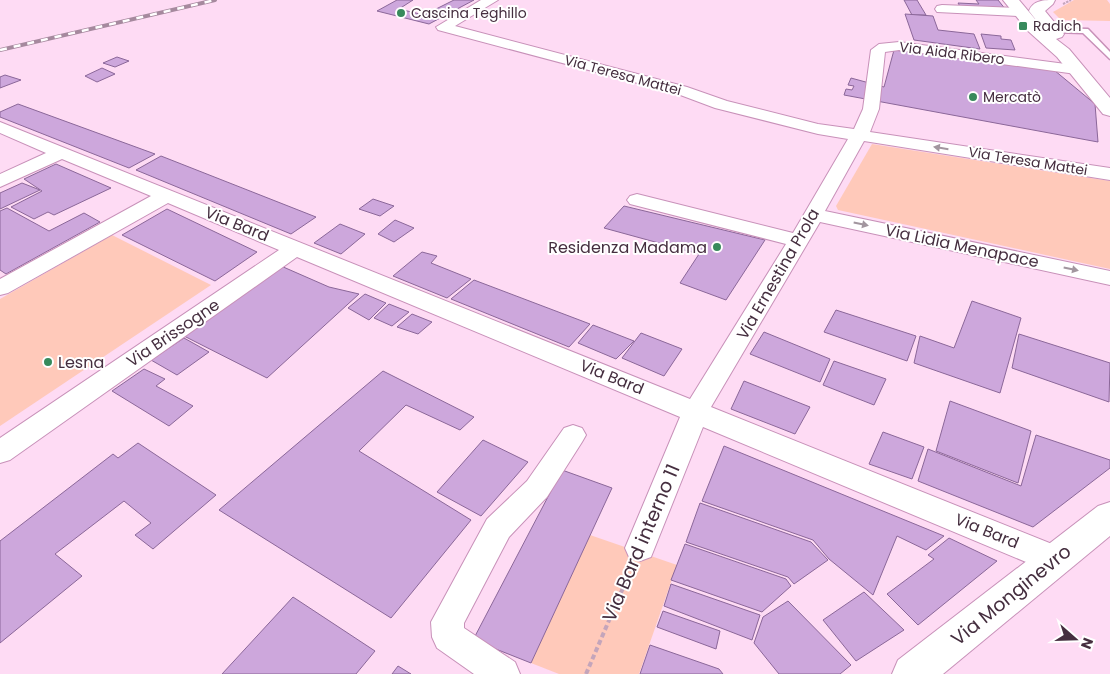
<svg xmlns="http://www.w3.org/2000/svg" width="1110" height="674" font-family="Poppins,sans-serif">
	<rect width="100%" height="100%" fill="#fedbf4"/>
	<g fill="#ffc9ba">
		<polygon points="1074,0 1107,0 1110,4 1110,21 1061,20 1053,12"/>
		<polygon points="872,144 1110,181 1110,269 838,210 836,206"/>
		<polygon points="112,235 211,285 0,426 0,299"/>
		<polygon points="590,535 677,565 639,674 559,674 531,663"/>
	</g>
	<g fill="#cda7dc" stroke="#8b6799">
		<polygon points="397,0 413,0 399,9 424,15 454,0 474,0 429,24 377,11"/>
		<polygon points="904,0 917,0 926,15 912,15"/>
		<polygon points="976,0 998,0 1006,10 961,8 958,3 979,4"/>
		<polygon points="905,14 933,16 938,30 974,34 980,49 914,40"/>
		<polygon points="981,34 1001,36 1001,39 1011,40 1015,50 986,48"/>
		<polygon points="894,50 1054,70 1095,104 1098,142 844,95 846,89 852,90 854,86 848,85 851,78 884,87"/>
		<polygon points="117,57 129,61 115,67 103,63"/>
		<polygon points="102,68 115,74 97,82 85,76"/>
		<polygon points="5,75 21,80 0,88 0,77"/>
		<polygon points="18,104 155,154 129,168 0,117 0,112"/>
		<polygon points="161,156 316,217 291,234 136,170"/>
		<polygon points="56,164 111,188 54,215 48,212 34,219 11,207 42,191 24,179"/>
		<polygon points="22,183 40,190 0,209 0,193"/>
		<polygon points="373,199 394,206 380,216 359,209"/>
		<polygon points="624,206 765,240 726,300 680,283 699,254 604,228"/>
		<polygon points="7,208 49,231 84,213 100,222 6,274 0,270 0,211"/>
		<polygon points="167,209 257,252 215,281 122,235"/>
		<polygon points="395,220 414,228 394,242 378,234"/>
		<polygon points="340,224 365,234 341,254 314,243"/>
		<polygon points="422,252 437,256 431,263 471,279 447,298 393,276"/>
		<polygon points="281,266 329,287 359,294 267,378 184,336"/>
		<polygon points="474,280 590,324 569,347 451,299"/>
		<polygon points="365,294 386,303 369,320 348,308"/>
		<polygon points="972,301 1021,318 1000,393 914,363 920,336 954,348"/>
		<polygon points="389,304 409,312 392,326 374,318"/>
		<polygon points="836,310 916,336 907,361 824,332"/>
		<polygon points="412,314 432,322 418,334 397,327"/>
		<polygon points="593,325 634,341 616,359 578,343"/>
		<polygon points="764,332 830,359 820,382 750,354"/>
		<polygon points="641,333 682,349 664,376 622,358"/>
		<polygon points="1019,334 1110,363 1109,402 1012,368"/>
		<polygon points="184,338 209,352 177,375 151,360"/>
		<polygon points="834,361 886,379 874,405 823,385"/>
		<polygon points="144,369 165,379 156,386 193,406 169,426 112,391"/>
		<polygon points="383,371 474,417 460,430 406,405 359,451 471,520 391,618 219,510"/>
		<polygon points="744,381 810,407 795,434 731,409"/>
		<polygon points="950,401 1031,431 1018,483 936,451"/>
		<polygon points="883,432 924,447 912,479 869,464"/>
		<polygon points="1036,435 1110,460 1110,468 1033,527 918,481 928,449 1021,486"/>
		<polygon points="483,440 528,462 481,516 437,492"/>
		<polygon points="138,443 216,495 153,549 135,535 151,523 124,501 55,554 82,576 0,643 0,541 113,454 118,458"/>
		<polygon points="724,446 944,536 926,550 897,536 873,595 829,559 813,540 702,501"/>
		<polygon points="562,470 612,488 531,663 473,640"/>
		<polygon points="700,503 811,542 828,560 794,584 788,577 686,542"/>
		<polygon points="949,538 997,561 918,625 887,594 934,559 928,555"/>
		<polygon points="685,544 786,579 791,586 762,612 671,580"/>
		<polygon points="671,584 760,615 752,640 664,606"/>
		<polygon points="864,592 904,630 856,661 823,620"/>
		<polygon points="293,597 375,651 356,674 222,674"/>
		<polygon points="788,601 851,665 840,674 779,674 754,643 763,617"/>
		<polygon points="663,611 720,631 716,649 657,627"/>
		<polygon points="650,645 719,669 723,674 640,674"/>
		<polygon points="398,666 411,674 392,674"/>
	</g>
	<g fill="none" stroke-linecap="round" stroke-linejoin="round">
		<defs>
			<polygon id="service" points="1050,28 1088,29 1110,52 1110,59 1083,33 1053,32 1050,32"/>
			<g id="minor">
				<polygon points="481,0 498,0 455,26 687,87 727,101 818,124 854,129 863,109 871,50 879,44 899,42 1081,66 1084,69 1081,72 1076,74 899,50 885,52 879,109 870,132 1110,168 1110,180 864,141 825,211 1110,271 1110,285 820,222 711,407 1067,550 1071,560 1067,570 1056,574 1045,570 703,427 651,557 640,561 629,557 625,548 680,417 297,257 10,460 0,463 0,438 279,250 168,203 8,293 0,295 0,279 151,196 62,159 0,187 0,174 46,153 0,133 0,122 690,399 786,244 630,204 627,200 630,196 637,194 793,233 848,139 818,134 715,108 675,93 438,30 436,27"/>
				<polygon points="942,5 1020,8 1027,12 1020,16 937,12 935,9 937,6"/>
				<polygon points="573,425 582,428 586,435 582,442 547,497 509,537 464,623 464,628 515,662 520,674 474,674 437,648 432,637 431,622 487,519 527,481 564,428"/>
			</g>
			<g id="tertiary">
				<path d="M1003,0H1019L1040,25L1029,11C1033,0 1044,0 1055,0L1053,4L1045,11L1064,34L1062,37L1056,39L1069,49L1110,98V116L1103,114L1057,57L1028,31Z"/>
				<polygon points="1110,502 1110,536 943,674 892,674 898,660 1098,506"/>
			</g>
		</defs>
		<use href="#service" stroke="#c891b9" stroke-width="3"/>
		<use href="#minor" stroke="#c891b9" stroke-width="2"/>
		<use href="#tertiary" stroke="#c891b9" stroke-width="2"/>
		<polyline stroke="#c4a5bb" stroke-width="2" stroke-dasharray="2.5 1" stroke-linecap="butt" points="1063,4 1071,0"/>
		<polyline stroke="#c4a5bb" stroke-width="4" stroke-dasharray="5 3" stroke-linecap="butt" points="586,674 632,567"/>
		<use href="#service" fill="#fff" fill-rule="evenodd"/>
		<use href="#minor" fill="#fff" fill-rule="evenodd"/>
		<use href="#tertiary" fill="#fff" fill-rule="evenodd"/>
		<defs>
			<polyline id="rail" points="0,50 215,0"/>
		</defs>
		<use href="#rail" stroke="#a6899e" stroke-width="4"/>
		<use href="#rail" stroke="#fff" stroke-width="2.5" stroke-dasharray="7" stroke-linecap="butt"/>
	</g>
	<defs><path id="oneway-solid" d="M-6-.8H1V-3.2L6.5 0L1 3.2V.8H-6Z" transform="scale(1.25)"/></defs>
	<g fill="#a2969f">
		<use href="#oneway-solid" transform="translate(941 148) rotate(-171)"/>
		<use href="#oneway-solid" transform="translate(861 224) rotate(12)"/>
		<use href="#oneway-solid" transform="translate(1071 269) rotate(12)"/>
	</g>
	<g fill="#378a5c" stroke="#fff" stroke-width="2">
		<circle cx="401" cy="13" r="5"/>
		<rect x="1018" y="21" width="10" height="10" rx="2.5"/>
		<circle cx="973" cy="97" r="5"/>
		<circle cx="717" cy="247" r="5"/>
		<circle cx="48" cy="362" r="5"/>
	</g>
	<g text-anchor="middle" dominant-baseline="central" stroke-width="4" stroke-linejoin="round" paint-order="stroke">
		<g font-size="14" fill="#452e3f" stroke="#fff" text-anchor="start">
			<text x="411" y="13">Cascina Teghillo</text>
			<text x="1033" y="26">Radich</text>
			<text x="983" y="97">Mercatò</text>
		</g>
		<g font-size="14" fill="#452e3f" stroke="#fff">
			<text transform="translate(952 53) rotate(7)">Via Aida Ribero</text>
			<text transform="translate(623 75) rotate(15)">Via Teresa Mattei</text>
			<text transform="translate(1028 161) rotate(9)">Via Teresa Mattei</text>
		</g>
		<g font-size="16" fill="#452e3f" stroke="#fff">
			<text transform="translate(237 224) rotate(22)">Via Bard</text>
			<text transform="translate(962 246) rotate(12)">Via Lidia Menapace</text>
			<text transform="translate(778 274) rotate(-60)">Via Ernestina Prola</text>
			<text transform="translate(173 333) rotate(-34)">Via Brissogne</text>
			<text transform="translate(612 377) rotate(22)">Via Bard</text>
			<text transform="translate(987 531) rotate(22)">Via Bard</text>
		</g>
		<g font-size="16" fill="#452e3f" stroke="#fff" text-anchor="end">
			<text x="707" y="247">Residenza Madama</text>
			<text x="58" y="362" text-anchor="start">Lesna</text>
		</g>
		<g font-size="19" fill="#452e3f" stroke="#fff">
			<text transform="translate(641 543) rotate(-67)">Via Bard interno 11</text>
			<text transform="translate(1011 595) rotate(-39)">Via Monginevro</text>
		</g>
	</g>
	<g transform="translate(1075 639) rotate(110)" stroke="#ffffff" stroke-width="4" paint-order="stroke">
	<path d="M0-4L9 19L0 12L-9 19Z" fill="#452e3f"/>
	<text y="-8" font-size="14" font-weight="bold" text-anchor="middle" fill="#452e3f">N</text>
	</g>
</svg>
